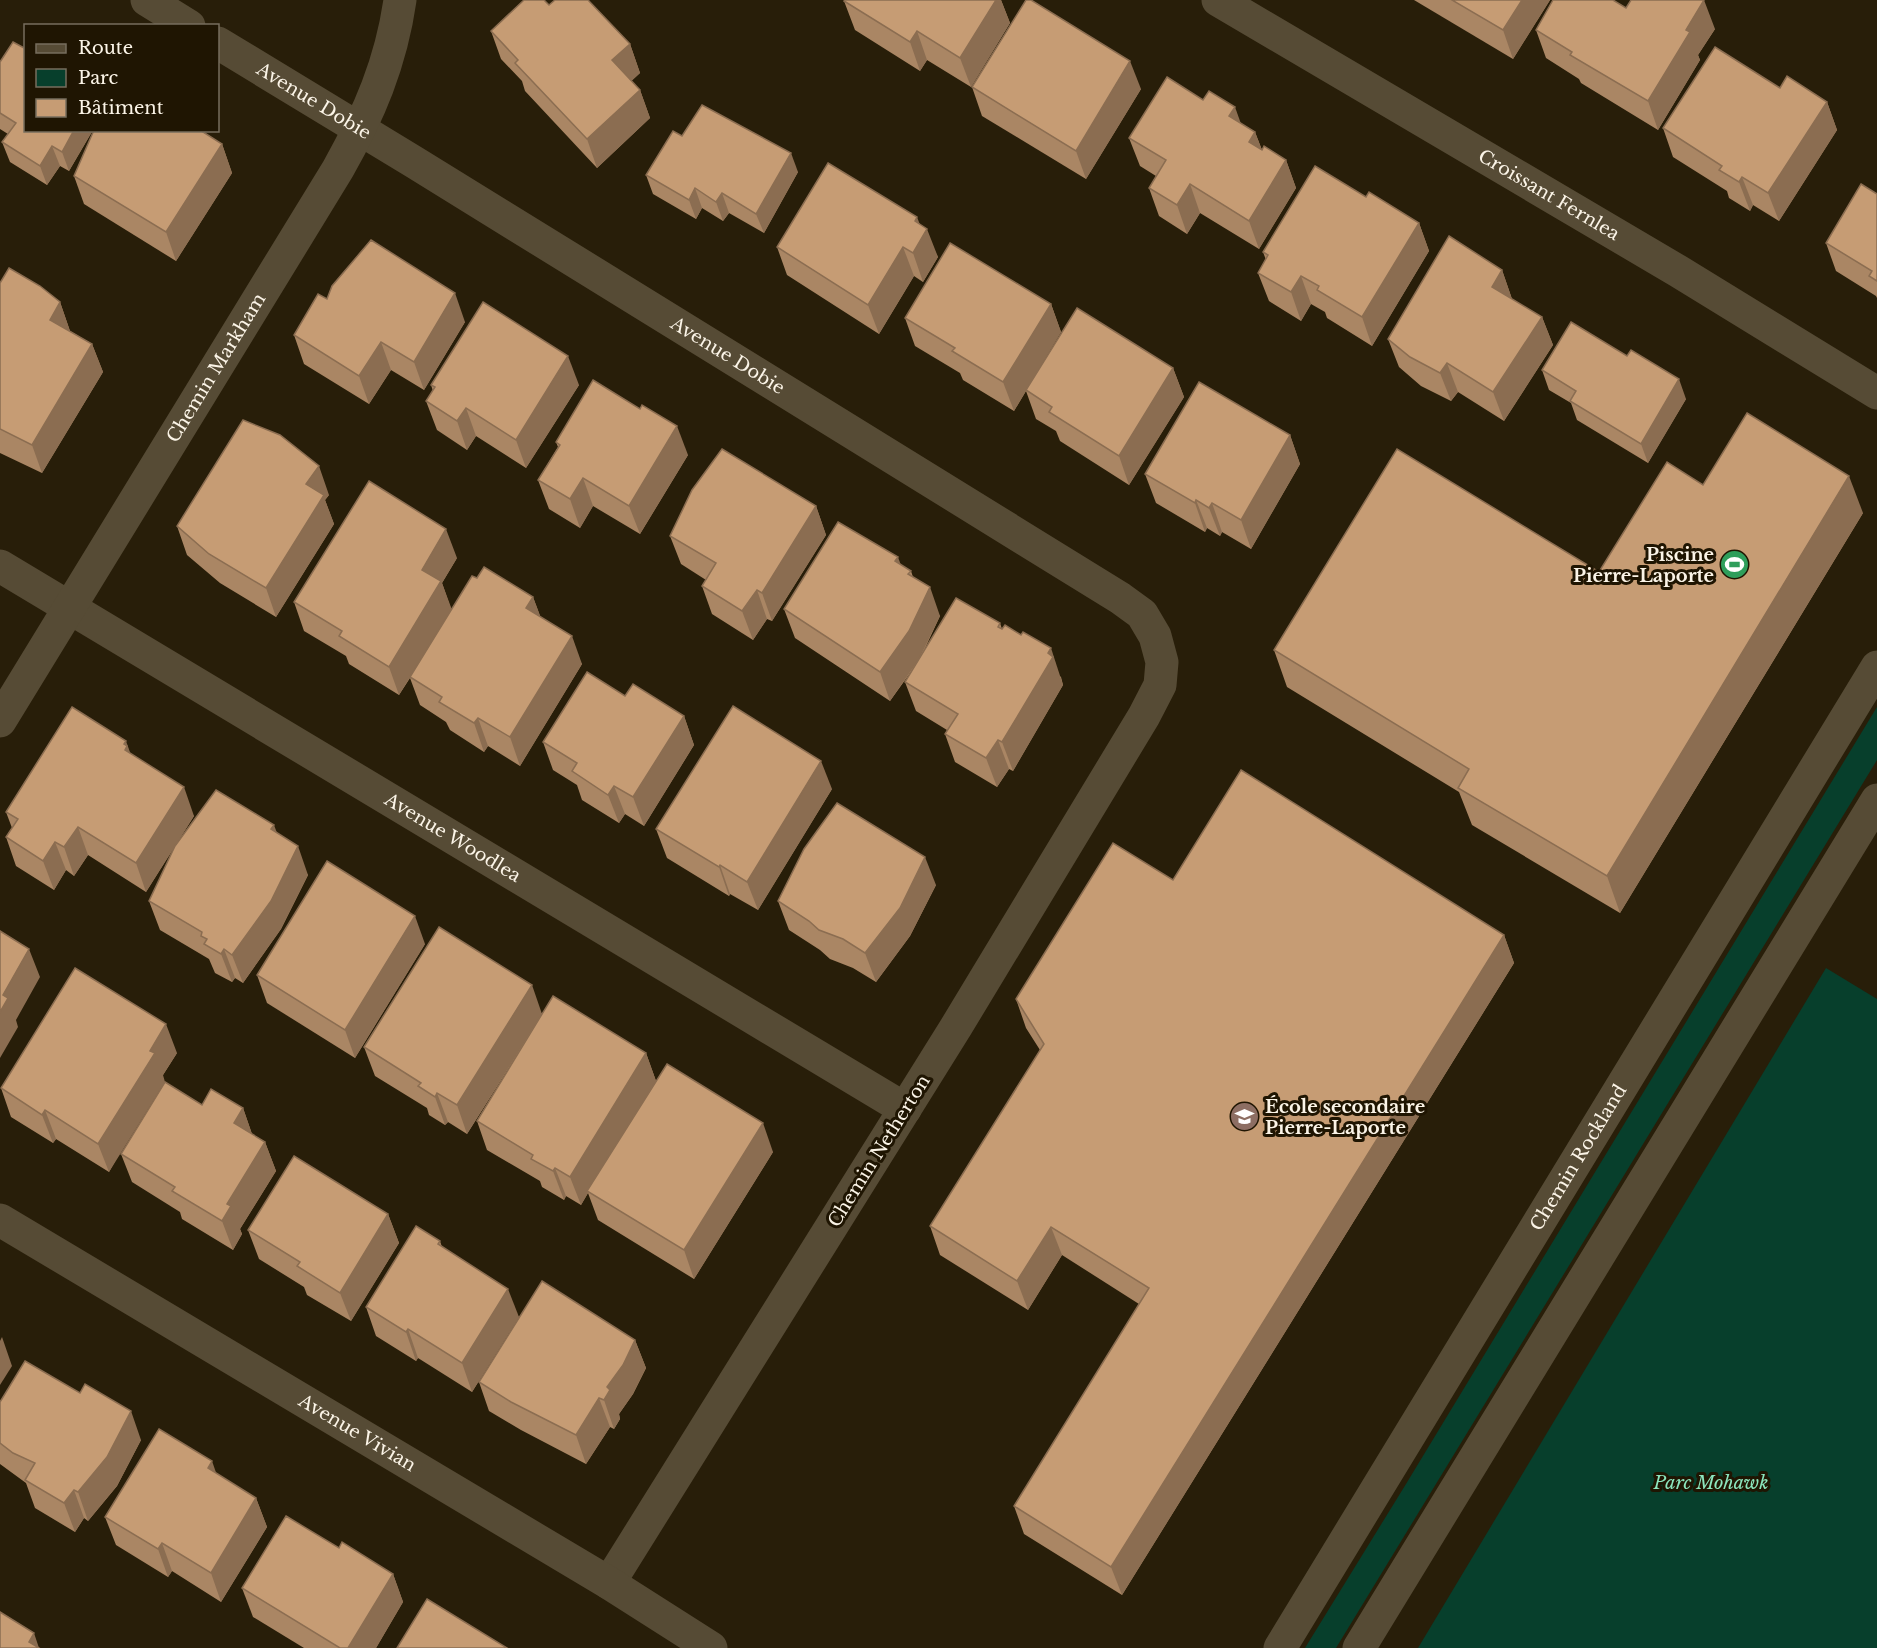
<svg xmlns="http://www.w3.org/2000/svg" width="1877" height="1648" font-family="'Libre Baskerville',serif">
	<rect width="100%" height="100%" fill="#281e09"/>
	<g fill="#073f2c">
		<polygon points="1877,707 1877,760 1336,1648 1305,1648 1406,1484"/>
		<polygon points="1826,968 1877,999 1877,1648 1418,1648"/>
	</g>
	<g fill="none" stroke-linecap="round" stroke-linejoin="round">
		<g stroke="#564b35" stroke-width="33">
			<polyline points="147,0 189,26"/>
			<path id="s1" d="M1218,0L1678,271L1877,393"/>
			<path id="s2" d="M218,43L414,162L1120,598L1142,614L1155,636L1162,662L1160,685L1144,716L956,1027L609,1583"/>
			<path id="s3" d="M0,566L905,1109"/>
			<path id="s4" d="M0,721L338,169C369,114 391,63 400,0"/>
			<path id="s5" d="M0,1220L609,1583L711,1648"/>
			<path id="s6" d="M1280,1648L1877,667"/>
			<polyline points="1359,1648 1877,800"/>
		</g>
	</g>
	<g fill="#aa8664">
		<polygon points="845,0 1001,0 1010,23 971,87 927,60 920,71 855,30 844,1"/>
		<polygon points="1414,0 1550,0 1513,59"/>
		<polygon points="549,5 630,44 640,73 631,81 640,90 650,118 597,168 525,91 522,81 501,59 491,31"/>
		<polygon points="1715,29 1698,55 1700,60 1658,130 1581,83 1579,79 1546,58 1536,30"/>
		<polygon points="0,62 93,130 69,171 60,166 47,185 10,162 2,142 8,134 0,129"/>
		<polygon points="972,87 1141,89 1086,179 982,116"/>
		<polygon points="1780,88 1827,102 1837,130 1779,221 1753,205 1750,211 1729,198 1727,191 1673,157 1663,128"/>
		<polygon points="1241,124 1255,132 1262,150 1286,160 1296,188 1259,249 1200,213 1187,234 1159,216 1149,188 1156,176 1140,166 1129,138"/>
		<polygon points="682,136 798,172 764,233 729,213 723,221 702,208 696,219 653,194 646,175"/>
		<polygon points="222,144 232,173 176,261 84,204 74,176"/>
		<polygon points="1877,194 1877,298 1876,296 1836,271 1826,243"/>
		<polygon points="1366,197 1419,223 1429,251 1372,346 1327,318 1325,312 1311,304 1301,321 1269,301 1258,273 1266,260 1263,252"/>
		<polygon points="920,224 938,257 923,282 914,276 879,334 787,275 777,247"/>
		<polygon points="1502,270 1512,299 1542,317 1553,345 1504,421 1458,392 1451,401 1421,386 1399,367 1388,339"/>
		<polygon points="0,283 60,302 70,331 92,344 103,372 42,473 0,453"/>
		<polygon points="327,299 465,322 424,390 391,370 369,404 304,364 294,335"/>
		<polygon points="1051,304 1061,332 1038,370 1173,368 1184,397 1129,485 1060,441 1056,431 1036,419 1026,391 1014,411 963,380 960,373 915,346 905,318"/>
		<polygon points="1542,370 1686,399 1648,463 1577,420 1571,403 1549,390"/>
		<polygon points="431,385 579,385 526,468 476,436 467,450 437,430 426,401 433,391"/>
		<polygon points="1290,435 1300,464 1251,549 1222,532 1220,536 1207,528 1205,532 1156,503 1145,474"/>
		<polygon points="556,442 688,455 640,534 593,506 580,528 549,509 538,480 558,447"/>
		<polygon points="1703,485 1863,513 1620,913 1472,825 1459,792 1287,687 1274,650 1599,572"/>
		<polygon points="329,495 325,500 334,524 276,617 220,583 187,555 177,526"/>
		<polygon points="816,506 826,535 772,621 767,619 753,640 712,614 702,586 706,580 681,564 670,536"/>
		<polygon points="457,558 442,583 451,609 477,578 533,597 540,616 582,664 520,766 488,746 484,752 450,730 446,722 420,705 410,678 399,695 349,664 346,656 304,631 294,602"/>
		<polygon points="901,565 911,571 913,577 940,616 921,657 1000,623 1002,629 1061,677 1063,685 1013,771 1009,769 997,787 955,762 945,734 947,730 916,711 905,682 918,662 890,701 795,638 784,609"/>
		<polygon points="684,716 694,745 644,826 625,814 619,823 582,800 577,785 553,770 543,742"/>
		<polygon points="130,753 194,816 146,892 88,855 74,876 66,870 54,890 16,866 6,837 12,828 6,812"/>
		<polygon points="832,789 758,910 730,894 729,896 667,858 656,829"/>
		<polygon points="277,834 308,875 281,929 243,983 235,978 232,982 215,973 209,959 160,930 149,901"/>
		<polygon points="1173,880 1504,935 1514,963 1122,1595 1024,1534 1014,1506 1139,1304 1062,1255 1028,1310 940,1255 930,1226 1040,1050 1026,1028 1016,999"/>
		<polygon points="936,885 910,936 876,982 853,968 830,959 820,950 789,930 778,901"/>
		<polygon points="425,944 355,1058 267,1003 257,975"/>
		<polygon points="542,1013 646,1053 656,1081 773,1152 694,1279 598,1220 588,1193 581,1205 566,1196 564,1200 542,1187 540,1181 487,1150 477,1121 522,1047 467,1134 448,1122 445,1125 429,1115 427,1108 375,1076 364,1047"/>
		<polygon points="177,1053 163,1075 109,1172 56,1139 53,1143 11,1117 1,1088"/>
		<polygon points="202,1105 243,1108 252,1134 265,1142 276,1171 240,1229 242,1234 233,1250 182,1219 180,1212 132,1182 121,1154"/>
		<polygon points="388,1214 399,1243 351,1321 307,1295 304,1287 259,1259 248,1230"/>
		<polygon points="440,1241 442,1247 519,1317 472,1392 418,1358 416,1361 376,1336 366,1307"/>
		<polygon points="635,1340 646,1368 633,1394 619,1414 620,1419 614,1429 610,1427 586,1464 521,1430 489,1411 479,1382"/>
		<polygon points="0,1402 141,1440 117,1486 88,1521 84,1518 75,1532 35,1508 26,1483 0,1464"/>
		<polygon points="216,1473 256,1498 267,1527 221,1602 172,1571 168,1577 116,1545 105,1517"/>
		<polygon points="339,1548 393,1574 403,1602 376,1648 304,1648 253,1617 242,1588"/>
	</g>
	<g fill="#8b6d51">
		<polygon points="996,0 1001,0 1010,23 971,87 960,58"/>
		<polygon points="1522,0 1550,0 1513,59 1503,30"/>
		<polygon points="1704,0 1715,29 1698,55 1700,60 1658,130 1648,101 1686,30"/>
		<polygon points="917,31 927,60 920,71 910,42"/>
		<polygon points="630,44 640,73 623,89 612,60"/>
		<polygon points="1130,61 1141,89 1086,179 1076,151"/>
		<polygon points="640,90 650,118 597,168 587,139"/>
		<polygon points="1827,102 1837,130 1779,221 1768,193"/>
		<polygon points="1235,107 1245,135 1229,116"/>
		<polygon points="74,130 93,130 69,171 62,152"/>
		<polygon points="1255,132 1266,161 1249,142"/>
		<polygon points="222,144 232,173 176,261 166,232"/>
		<polygon points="52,146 60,166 47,185 40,166"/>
		<polygon points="791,153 798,172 764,233 756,214"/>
		<polygon points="1286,160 1296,188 1259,249 1249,221"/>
		<polygon points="1742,177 1753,205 1750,211 1739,182"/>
		<polygon points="1190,184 1200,213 1187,234 1177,205"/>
		<polygon points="695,188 702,208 696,219 689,200"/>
		<polygon points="722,193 729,213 723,221 716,202"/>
		<polygon points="917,217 924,235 927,229 938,257 923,282 913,253 915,221"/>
		<polygon points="1419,223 1429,251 1372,346 1362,317"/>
		<polygon points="903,247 914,276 879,334 868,305"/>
		<polygon points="1502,270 1512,299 1492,287"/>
		<polygon points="1301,276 1311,304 1301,321 1291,292"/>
		<polygon points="455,293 465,322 424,390 414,362"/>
		<polygon points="60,302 70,331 60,348 50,320"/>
		<polygon points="1051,304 1061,332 1014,411 1003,382"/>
		<polygon points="1542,317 1553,345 1504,421 1493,392"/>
		<polygon points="381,342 391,370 369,404 359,376"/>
		<polygon points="92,344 103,372 42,473 32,445"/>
		<polygon points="568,356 579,385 526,468 516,440"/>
		<polygon points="1447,363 1458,392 1451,401 1440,373"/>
		<polygon points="1173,368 1184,397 1129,485 1119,456"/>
		<polygon points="1679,379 1686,399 1648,463 1641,444"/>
		<polygon points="466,408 476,436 467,450 457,421"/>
		<polygon points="677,426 688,455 640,534 629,506"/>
		<polygon points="1290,435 1300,464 1251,549 1241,520"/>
		<polygon points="319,466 329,495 325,500 334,524 276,617 266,588 306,484"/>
		<polygon points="1849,476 1863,513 1620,913 1607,876"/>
		<polygon points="583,478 593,506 580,528 570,499"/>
		<polygon points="1196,500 1207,528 1205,532 1195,503"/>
		<polygon points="1212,503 1222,532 1220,536 1209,508"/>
		<polygon points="816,506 826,535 772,621 762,593"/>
		<polygon points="446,529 457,558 442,583 452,610 399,695 389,667 422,570"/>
		<polygon points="898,557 908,585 895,561"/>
		<polygon points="930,587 940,616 919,659 890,701 880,672"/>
		<polygon points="757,590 767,619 753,640 742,611"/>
		<polygon points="533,597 544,626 526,608"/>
		<polygon points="572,636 582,664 520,766 510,737"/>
		<polygon points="1051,648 1063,685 1013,771 1002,742"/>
		<polygon points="684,716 694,745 644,826 633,797"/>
		<polygon points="478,718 488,746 484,752 474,723"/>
		<polygon points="998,740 1009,769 997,787 986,758"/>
		<polygon points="126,741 136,769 125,750 124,744"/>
		<polygon points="821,761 832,789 758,910 747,882"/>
		<polygon points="614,786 625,814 619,823 608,795"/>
		<polygon points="184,787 194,816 146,892 136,863"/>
		<polygon points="274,825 285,854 271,829"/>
		<polygon points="78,827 88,855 74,876 64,847"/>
		<polygon points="55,842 66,870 54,890 43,861"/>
		<polygon points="298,846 308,875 281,929 243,983 232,955"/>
		<polygon points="925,857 936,885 910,936 876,982 865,953"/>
		<polygon points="720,865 730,894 729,896 719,867"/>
		<polygon points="415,916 425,944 355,1058 345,1030"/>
		<polygon points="1504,935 1514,963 1122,1595 1111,1567"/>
		<polygon points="29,949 40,977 16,1020 18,1027 0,1058 0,1012 3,995"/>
		<polygon points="224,949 235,978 232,982 221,954"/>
		<polygon points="532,985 542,1014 467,1134 457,1105"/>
		<polygon points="166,1024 177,1053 163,1075 165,1082 109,1172 98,1144 150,1051"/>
		<polygon points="646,1053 656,1081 587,1191 588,1193 581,1205 570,1177"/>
		<polygon points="437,1093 448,1122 445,1125 435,1097"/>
		<polygon points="243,1108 253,1137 234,1123"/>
		<polygon points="45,1110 56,1139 53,1143 42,1115"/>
		<polygon points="763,1123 773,1152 694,1279 684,1250"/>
		<polygon points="265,1142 276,1171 240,1229 242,1234 233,1250 222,1221 227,1204"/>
		<polygon points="555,1168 566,1196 564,1200 553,1171"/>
		<polygon points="388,1214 399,1243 351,1321 340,1293"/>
		<polygon points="1051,1227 1062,1255 1028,1310 1017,1281"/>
		<polygon points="508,1289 519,1317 472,1392 462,1363"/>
		<polygon points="408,1329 418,1358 416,1361 406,1332"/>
		<polygon points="2,1337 12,1366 0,1385 0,1341"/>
		<polygon points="635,1340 646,1368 633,1394 619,1414 620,1419 614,1429 604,1400 607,1387"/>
		<polygon points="599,1398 610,1427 586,1464 576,1435"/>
		<polygon points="131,1411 141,1440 117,1486 88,1521 78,1492"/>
		<polygon points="212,1461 222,1490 208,1468"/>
		<polygon points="74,1490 84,1518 75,1532 64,1503"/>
		<polygon points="256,1498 267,1527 221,1602 211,1573"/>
		<polygon points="162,1543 172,1571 168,1577 158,1549"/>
		<polygon points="393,1574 403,1602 376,1648 348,1648"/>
		<polygon points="34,1633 39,1648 29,1642"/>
	</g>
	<g fill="#c69c74" stroke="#8b6d51" stroke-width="1.5">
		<polygon points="524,0 544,0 549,5 555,0 588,0 630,44 612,60 640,90 587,139 515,63 518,60 491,31"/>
		<polygon points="845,0 996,0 960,58 917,31 910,42 844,1"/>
		<polygon points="1026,0 1031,0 1130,61 1076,151 972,87"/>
		<polygon points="1452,0 1522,0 1503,30"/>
		<polygon points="1553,0 1613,0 1626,8 1631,0 1704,0 1686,30 1690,32 1648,101 1570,55 1572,52 1536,30"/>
		<polygon points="13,42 26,49 26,130 74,130 62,152 52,146 40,166 2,142 16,123 0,113 0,62"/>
		<polygon points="1715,47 1780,88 1787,76 1827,102 1768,193 1742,177 1739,182 1719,170 1722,166 1663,128"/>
		<polygon points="1167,77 1203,100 1209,91 1235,107 1229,116 1255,132 1249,142 1262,150 1264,146 1286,160 1249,221 1190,184 1177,205 1149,188 1166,160 1129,138"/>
		<polygon points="702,105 791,153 756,214 722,193 716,202 695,188 689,200 646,175 673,131 682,136"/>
		<polygon points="94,130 200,130 222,144 166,232 74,176"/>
		<polygon points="828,163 917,217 915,221 927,229 913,253 903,247 868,305 777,247"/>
		<polygon points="1315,166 1366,197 1369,192 1419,223 1362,317 1317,290 1319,286 1301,276 1291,292 1258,273 1268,255 1263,252"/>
		<polygon points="1861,184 1877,194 1877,281 1869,276 1872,271 1826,243"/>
		<polygon points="1449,236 1502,270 1492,287 1542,317 1493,392 1447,363 1440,373 1410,357 1388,339"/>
		<polygon points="371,240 455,293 414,362 381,342 359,376 294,335 318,294 327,299 332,286"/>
		<polygon points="950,243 1051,304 1003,382 952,351 955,348 905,318"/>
		<polygon points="9,268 40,286 60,302 50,320 92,344 32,445 0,429 0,283"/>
		<polygon points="483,302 568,356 516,440 466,408 457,421 426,401 435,387 431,385"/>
		<polygon points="1077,308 1173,368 1119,456 1049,412 1052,407 1026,390"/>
		<polygon points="1571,322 1627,356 1631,350 1679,379 1641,444 1570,401 1576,391 1542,370"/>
		<polygon points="593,380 640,409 642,405 677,426 629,506 583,478 570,499 538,480 560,445 556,442"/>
		<polygon points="1199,382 1290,435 1241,520 1212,503 1209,508 1196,500 1195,503 1145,474"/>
		<polygon points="1747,413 1849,476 1607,876 1458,788 1469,769 1274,650 1397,449 1599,572 1667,462 1703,485"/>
		<polygon points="243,420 280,435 319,466 306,484 324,495 266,588 209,554 177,526"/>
		<polygon points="722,449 816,506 762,593 757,590 742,611 702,586 716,563 670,536 692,490"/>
		<polygon points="369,481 446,529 422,570 441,581 389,667 339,636 342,631 294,602"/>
		<polygon points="838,522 898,557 895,561 911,571 908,574 930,587 909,631 880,672 784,609"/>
		<polygon points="484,567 533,597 526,608 572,636 510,737 478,718 474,723 439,702 442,697 410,677 472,576 477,578"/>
		<polygon points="956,598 1000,623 998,627 1002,629 1005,625 1021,635 1023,632 1051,648 1048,653 1053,657 1002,742 998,740 986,758 945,734 958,714 905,682"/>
		<polygon points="587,672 625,696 633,684 684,716 633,797 614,786 608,795 572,771 577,763 543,742"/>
		<polygon points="733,706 821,761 747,882 720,865 719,867 656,829"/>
		<polygon points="72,707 126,741 124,744 127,746 125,750 184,787 136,863 78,827 64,847 55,842 43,861 6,837 18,819 6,812"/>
		<polygon points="1241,770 1504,935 1111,1567 1014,1506 1149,1288 1051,1227 1017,1281 930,1226 1044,1044 1016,999 1113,843 1173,880"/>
		<polygon points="216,790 274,825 271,829 298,846 271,901 232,955 224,949 221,954 204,944 207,939 201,936 202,932 149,901 175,846"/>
		<polygon points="837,803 925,857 900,908 865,953 843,939 819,930 809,921 778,901 804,849"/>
		<polygon points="327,861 415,916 345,1030 257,975"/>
		<polygon points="439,927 532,985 457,1105 437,1093 435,1097 418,1086 421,1083 364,1047"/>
		<polygon points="0,931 29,949 3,995 8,998 0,1012"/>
		<polygon points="75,968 166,1024 150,1051 155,1053 98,1144 45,1110 42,1115 1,1088"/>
		<polygon points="553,996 646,1053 570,1177 555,1168 553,1171 531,1159 533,1155 477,1121"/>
		<polygon points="667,1064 763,1123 684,1250 587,1191"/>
		<polygon points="165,1082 202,1105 211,1089 243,1108 234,1123 265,1142 227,1204 231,1206 222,1221 172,1191 175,1187 121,1154"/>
		<polygon points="294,1156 388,1214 340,1293 297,1266 300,1262 248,1230"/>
		<polygon points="416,1226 440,1241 438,1244 508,1289 462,1363 408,1329 406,1332 366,1307"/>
		<polygon points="542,1281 635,1340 623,1365 607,1387 610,1390 604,1400 599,1398 576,1435 511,1402 479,1382"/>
		<polygon points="25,1361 80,1393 85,1384 131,1411 107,1457 78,1492 74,1490 64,1503 25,1480 35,1463 13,1453 0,1443 0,1402"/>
		<polygon points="159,1429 212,1461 208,1468 256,1498 211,1573 162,1543 158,1549 105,1517"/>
		<polygon points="286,1516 339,1548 342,1542 393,1574 348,1648 340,1648 242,1588"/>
		<polygon points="427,1599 507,1648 397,1648"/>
		<polygon points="0,1612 34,1633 29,1642 39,1648 0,1648"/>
	</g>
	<defs>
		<symbol id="stadium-disc" viewBox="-11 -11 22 22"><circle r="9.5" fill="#2e9e5b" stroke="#1f1502"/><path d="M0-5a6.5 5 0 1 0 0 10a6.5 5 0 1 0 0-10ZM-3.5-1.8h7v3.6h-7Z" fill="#fff"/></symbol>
		<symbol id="school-disc" viewBox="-11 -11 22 22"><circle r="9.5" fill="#8d6e63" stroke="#1f1502"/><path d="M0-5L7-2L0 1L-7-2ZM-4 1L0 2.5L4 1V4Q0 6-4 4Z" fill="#fff"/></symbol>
	</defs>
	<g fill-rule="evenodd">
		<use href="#stadium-disc" x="1718" y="548" width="33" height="33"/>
		<use href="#school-disc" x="1228" y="1100" width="33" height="33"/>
	</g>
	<g text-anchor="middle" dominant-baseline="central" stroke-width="6" stroke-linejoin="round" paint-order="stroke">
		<g font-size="18" fill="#fbf4e7" stroke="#1f1502">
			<text stroke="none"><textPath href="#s2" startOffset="112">Avenue Dobie</textPath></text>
			<text stroke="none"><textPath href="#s1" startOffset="384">Croissant Fernlea</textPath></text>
			<text stroke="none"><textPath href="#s2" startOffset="598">Avenue Dobie</textPath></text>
			<text stroke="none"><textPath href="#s4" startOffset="414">Chemin Markham</textPath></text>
			<text stroke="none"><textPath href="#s3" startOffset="528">Avenue Woodlea</textPath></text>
			<text transform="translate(879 1151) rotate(-58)">Chemin Netherton</text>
			<text stroke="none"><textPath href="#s6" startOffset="574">Chemin Rockland</textPath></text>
			<text stroke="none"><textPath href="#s5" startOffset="416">Avenue Vivian</textPath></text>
		</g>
		<g font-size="18" font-weight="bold" fill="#fbf4e7" stroke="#1f1502" text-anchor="end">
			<text x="1714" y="555">Piscine<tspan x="1714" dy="21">Pierre-Laporte</tspan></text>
			<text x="1265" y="1107" text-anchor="start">École secondaire<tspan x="1265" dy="21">Pierre-Laporte</tspan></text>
		</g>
		<g font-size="18" font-style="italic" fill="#8ce6be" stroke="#1f1502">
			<text x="1711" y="1483">Parc Mohawk</text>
		</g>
	</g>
	<rect x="24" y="24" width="195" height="108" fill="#1f1502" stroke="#776e5e" stroke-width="1.5"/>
	<rect x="36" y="44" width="30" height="9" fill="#564b35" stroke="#776e5e" stroke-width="1.5"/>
	<text x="78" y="54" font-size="18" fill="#fbf4e7">Route</text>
	<rect x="36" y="69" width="30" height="18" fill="#073f2c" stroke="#776e5e" stroke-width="1.5"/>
	<text x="78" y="84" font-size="18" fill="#fbf4e7">Parc</text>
	<rect x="36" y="99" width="30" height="18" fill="#c69c74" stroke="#776e5e" stroke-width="1.5"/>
	<text x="78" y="114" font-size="18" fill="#fbf4e7">Bâtiment</text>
</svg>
